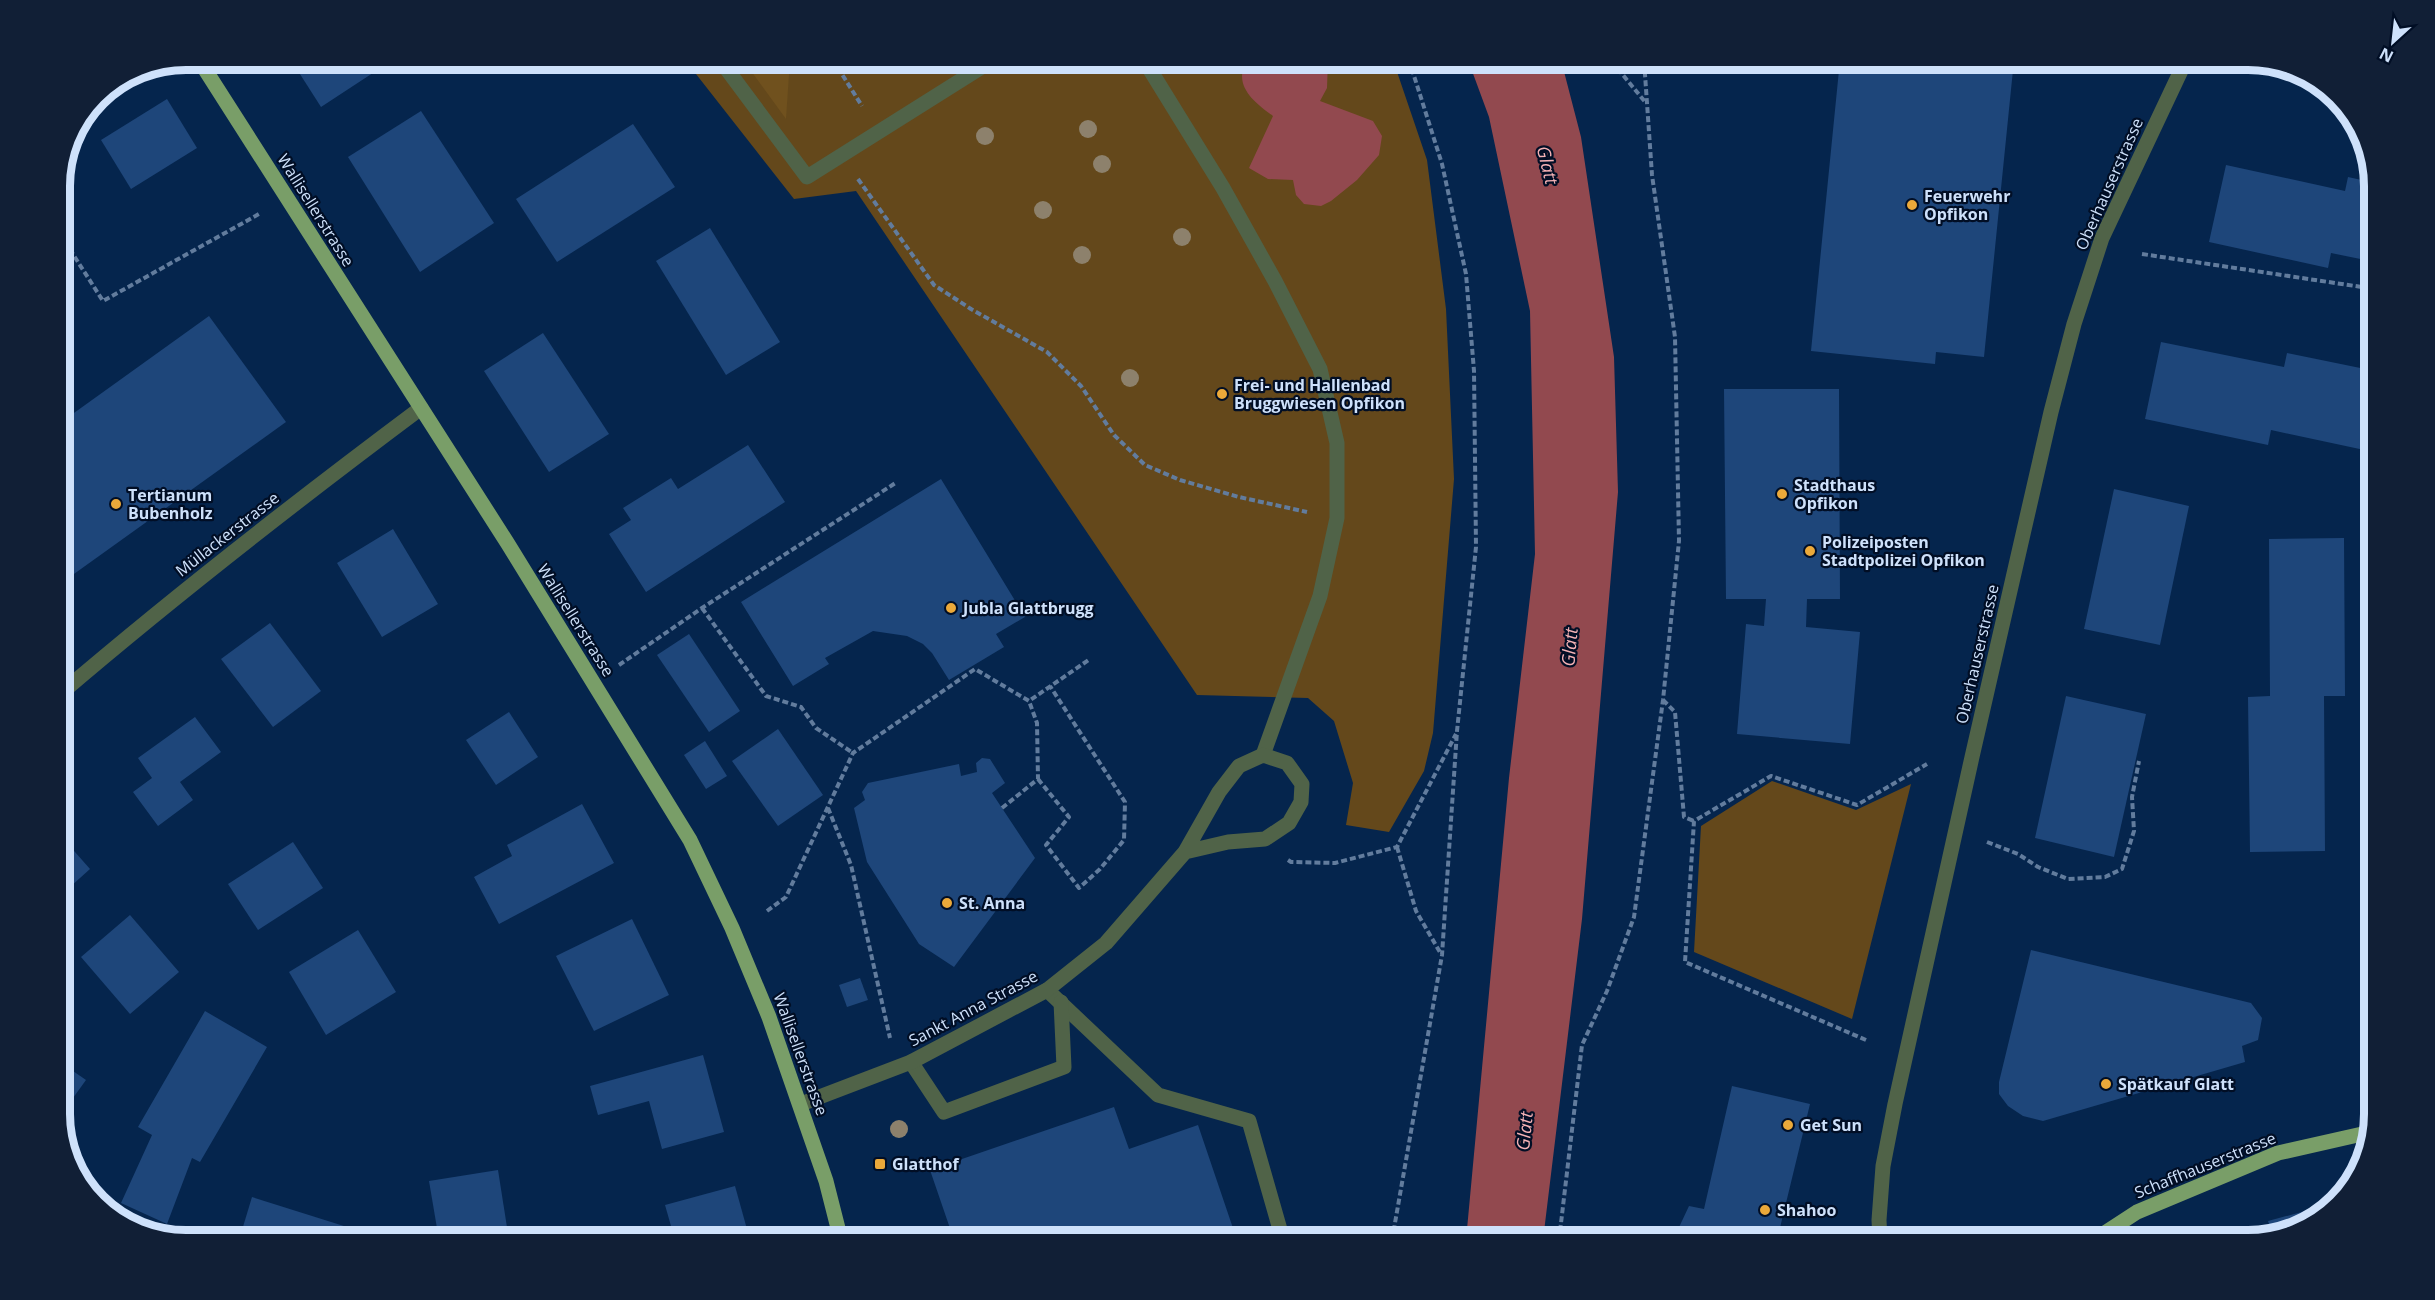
<svg xmlns="http://www.w3.org/2000/svg" width="2435" height="1300" font-family="'Open Sans',sans-serif">
	<rect width="100%" height="100%" fill="#05254d"/>
	<g fill="#64481b">
		<polygon points="685,60 1393,60 1427,160 1446,309 1454,479 1433,733 1424,771 1389,832 1346,825 1353,783 1334,721 1308,698 1197,695 856,191 794,199"/>
		<polygon points="1772,781 1856,810 1911,784 1852,1019 1694,952 1701,826"/>
	</g>
	<polygon fill="#70511e" points="743,60 790,60 786,119"/>
	<g fill="#92494f">
		<path d="M1247,60H1328L1327,88L1320,101L1373,121L1382,136L1379,155L1357,180L1331,201L1321,206L1304,204L1296,195L1293,180L1268,179L1249,168L1273,116C1254,102 1232,85 1247,60Z"/>
		<polygon points="1468,60 1561,60 1581,137 1614,357 1618,492 1582,919 1543,1240 1466,1240 1509,778 1535,554 1530,311 1489,117"/>
	</g>
	<g fill="#1e467a">
		<polygon points="291,60 378,60 382,67 321,107"/>
		<polygon points="1840,60 2014,60 1984,357 1936,352 1935,364 1811,351"/>
		<polygon points="167,99 197,148 131,189 101,140"/>
		<polygon points="421,111 494,223 420,272 348,157"/>
		<polygon points="633,124 675,187 557,262 516,199"/>
		<polygon points="2226,165 2345,191 2348,177 2375,183 2375,262 2331,253 2328,268 2209,242"/>
		<polygon points="710,228 780,342 726,375 656,261"/>
		<polygon points="209,316 286,422 60,584 60,423"/>
		<polygon points="543,333 609,434 549,472 484,371"/>
		<polygon points="2161,342 2284,367 2287,353 2375,371 2375,424 2369,451 2271,430 2268,445 2145,419"/>
		<polygon points="1724,389 1839,389 1840,599 1807,599 1806,627 1860,632 1850,744 1737,734 1746,624 1764,626 1766,599 1726,599"/>
		<polygon points="748,445 785,502 646,592 609,534 631,520 623,508 671,478 678,489"/>
		<polygon points="941,479 1025,617 996,634 1004,647 949,680 932,653 923,644 907,636 873,631 825,658 829,664 793,686 741,602"/>
		<polygon points="2114,489 2189,506 2160,645 2084,629"/>
		<polygon points="393,529 438,604 382,637 337,563"/>
		<polygon points="2344,538 2345,696 2324,696 2325,851 2250,852 2248,697 2270,696 2269,539"/>
		<polygon points="270,623 321,691 273,727 221,659"/>
		<polygon points="689,634 740,711 709,732 657,655"/>
		<polygon points="2066,696 2146,714 2114,857 2035,838"/>
		<polygon points="509,712 538,757 496,785 466,740"/>
		<polygon points="195,717 221,752 180,782 193,800 158,826 133,792 152,778 138,758"/>
		<polygon points="778,729 823,795 778,826 732,761"/>
		<polygon points="705,741 727,776 706,789 684,755"/>
		<polygon points="982,758 990,759 1005,783 992,793 1035,858 954,967 919,944 867,862 854,808 865,800 862,792 868,783 959,764 961,776 977,772 976,763"/>
		<polygon points="582,804 614,863 499,924 474,877 512,856 507,845"/>
		<polygon points="60,835 90,869 60,896"/>
		<polygon points="293,842 323,888 258,930 228,884"/>
		<polygon points="130,915 179,972 130,1014 81,957"/>
		<polygon points="632,919 669,995 594,1031 556,956"/>
		<polygon points="358,930 396,992 326,1035 289,972"/>
		<polygon points="2031,950 2251,1003 2262,1018 2258,1040 2242,1046 2245,1062 2043,1121 2023,1116 2008,1106 1999,1094 1999,1082"/>
		<polygon points="860,978 868,1000 847,1007 839,985"/>
		<polygon points="205,1011 267,1047 200,1162 192,1158 167,1224 121,1203 152,1135 138,1127"/>
		<polygon points="703,1055 724,1132 662,1149 649,1101 598,1115 590,1086"/>
		<polygon points="60,1062 86,1080 60,1116"/>
		<polygon points="1732,1086 1810,1104 1777,1240 1767,1237 1765,1240 1673,1240 1689,1206 1704,1209"/>
		<polygon points="1114,1107 1129,1149 1198,1125 1237,1240 954,1240 930,1170"/>
		<polygon points="498,1170 509,1240 439,1240 429,1181"/>
		<polygon points="735,1186 750,1240 675,1240 665,1205"/>
		<polygon points="252,1197 382,1238 382,1240 239,1240"/>
		<polygon points="2331,1204 2319,1219 2272,1233 2268,1221"/>
	</g>
	<g fill="none" stroke-linecap="round" stroke-linejoin="round">
		<g stroke="#627c9d" stroke-width="4" stroke-dasharray="6 3" stroke-linecap="butt">
			<polyline points="833,60 862,106"/>
			<polyline points="1615,60 1618,69 1646,103"/>
			<polyline points="858,179 934,285 971,309 1047,352 1081,386 1114,435 1145,465 1180,480 1239,497 1307,512"/>
			<polyline points="60,234 103,301 259,214"/>
			<polyline points="2142,254 2375,289"/>
			<polyline points="702,608 766,696 801,707 816,728 853,753"/>
			<polyline points="619,665 702,608 897,482"/>
			<polyline points="1663,700 1675,712 1684,817 1694,821"/>
			<polyline points="1038,779 1069,817 1046,845 1079,888 1100,869 1124,840 1125,802 1050,686"/>
			<polyline points="828,808 851,865 890,1038"/>
			<polyline points="1002,808 1038,779 1037,723 1029,701"/>
			<polyline points="1987,842 2018,854 2038,867 2068,879 2105,877 2122,869 2134,831 2132,797 2139,761"/>
			<polyline points="1397,847 1416,911 1441,954"/>
			<polyline points="1288,860 1291,862 1335,863 1397,847 1456,734"/>
			<polyline points="767,911 786,897 853,753 975,669 1029,701 1090,659"/>
			<polyline points="1866,1040 1685,962 1694,821 1771,776 1857,805 1927,764"/>
			<polyline points="1392,1240 1442,955 1457,731 1476,547 1474,371 1466,274 1442,164 1409,60"/>
			<polyline points="1559,1240 1582,1045 1607,991 1634,917 1663,700 1679,541 1675,337 1652,175 1644,60"/>
		</g>
		<g stroke="#506348" stroke-width="15">
			<polyline points="720,60 807,177 993,60"/>
			<polyline points="1144,60 1223,188 1275,281 1320,369 1337,443 1337,518 1320,596 1263,755"/>
			<path d="M60,694C177,594 298,500 421,408"/>
			<polyline points="1047,990 1158,1095 1249,1121 1283,1240"/>
			<polyline points="911,1062 944,1112 1064,1067 1061,1002"/>
			<polyline points="801,1104 911,1062 1047,990 1106,943 1185,852 1219,792 1239,766 1263,755 1287,763 1302,784 1301,802 1289,823 1265,839 1228,842 1185,852"/>
			<polyline points="1880,1240 1879,1220 1883,1166 1895,1104 1972,757 2051,412 2074,324 2102,238 2186,60"/>
		</g>
		<g stroke="#799e68" stroke-width="15">
			<polyline points="199,60 508,544 690,840 732,928 769,1017 826,1181 841,1240"/>
			<polyline points="2094,1240 2137,1212 2278,1153 2371,1132"/>
		</g>
	</g>
	<g fill="#8d816c">
		<circle cx="1088" cy="129" r="9"/>
		<circle cx="985" cy="136" r="9"/>
		<circle cx="1102" cy="164" r="9"/>
		<circle cx="1043" cy="210" r="9"/>
		<circle cx="1182" cy="237" r="9"/>
		<circle cx="1082" cy="255" r="9"/>
		<circle cx="1130" cy="378" r="9"/>
		<circle cx="899" cy="1129" r="9"/>
	</g>
	<g fill="#eba93a" stroke="#010e25" stroke-width="2">
		<circle cx="1912" cy="205" r="6"/>
		<circle cx="1222" cy="394" r="6"/>
		<circle cx="1782" cy="494" r="6"/>
		<circle cx="116" cy="504" r="6"/>
		<circle cx="1810" cy="551" r="6"/>
		<circle cx="951" cy="608" r="6"/>
		<circle cx="947" cy="903" r="6"/>
		<circle cx="2106" cy="1084" r="6"/>
		<circle cx="1788" cy="1125" r="6"/>
		<rect x="874" y="1158" width="12" height="12" rx="3"/>
		<circle cx="1765" cy="1210" r="6"/>
	</g>
	<g text-anchor="middle" dominant-baseline="central" stroke-width="4.5" stroke-linejoin="round" paint-order="stroke">
		<g font-size="16" fill="#cee1fb" stroke="#010e25">
			<text transform="translate(2109 184) rotate(-66)">Oberhauserstrasse</text>
			<text transform="translate(316 210) rotate(58)">Wallisellerstrasse</text>
			<text transform="translate(227 534) rotate(-38)">Müllackerstrasse</text>
			<text transform="translate(576 620) rotate(58)">Wallisellerstrasse</text>
			<text transform="translate(1977 654) rotate(-77)">Oberhauserstrasse</text>
			<text transform="translate(973 1008) rotate(-28)">Sankt Anna Strasse</text>
			<text transform="translate(801 1054) rotate(70)">Wallisellerstrasse</text>
			<text transform="translate(2205 1165) rotate(-22)">Schaffhauserstrasse</text>
		</g>
		<g font-size="16" font-weight="bold" fill="#cee1fb" stroke="#010e25" text-anchor="start">
			<text x="1924" y="196">Feuerwehr<tspan x="1924" dy="18">Opfikon</tspan></text>
			<text x="1234" y="385">Frei- und Hallenbad<tspan x="1234" dy="18">Bruggwiesen Opfikon</tspan></text>
			<text x="1794" y="485">Stadthaus<tspan x="1794" dy="18">Opfikon</tspan></text>
			<text x="128" y="495">Tertianum<tspan x="128" dy="18">Bubenholz</tspan></text>
			<text x="1822" y="542">Polizeiposten<tspan x="1822" dy="18">Stadtpolizei Opfikon</tspan></text>
			<text x="963" y="608">Jubla Glattbrugg</text>
			<text x="959" y="903">St. Anna</text>
			<text x="2118" y="1084">Spätkauf Glatt</text>
			<text x="1800" y="1125">Get Sun</text>
			<text x="892" y="1164">Glatthof</text>
			<text x="1777" y="1210">Shahoo</text>
		</g>
		<g font-size="18" font-style="italic" fill="#f4b2b5" stroke="#010e25">
			<text transform="translate(1548 165) rotate(76)">Glatt</text>
			<text transform="translate(1569 647) rotate(-85)">Glatt</text>
			<text transform="translate(1524 1131) rotate(-84)">Glatt</text>
		</g>
	</g>
	<path d="M0 0H2435V1300H0ZM186 70H2248A116 116 0 0 1 2364 186V1114A116 116 0 0 1 2248 1230H186A116 116 0 0 1 70 1114V186A116 116 0 0 1 186 70Z" fill="#111f36" fill-rule="evenodd"/>
	<path fill="none" stroke="#cee1fb" stroke-width="8" d="M186 70H2248A116 116 0 0 1 2364 186V1114A116 116 0 0 1 2248 1230H186A116 116 0 0 1 70 1114V186A116 116 0 0 1 186 70Z"/>
	<g transform="translate(2393 42) rotate(207)" stroke="#010e25" stroke-width="4.5" paint-order="stroke">
	<path d="M0-4.5L10 22L0 15L-10 22Z" fill="#cee1fb"/>
	<text y="-9" font-size="16" font-weight="bold" text-anchor="middle" fill="#cee1fb">N</text>
	</g>
</svg>
